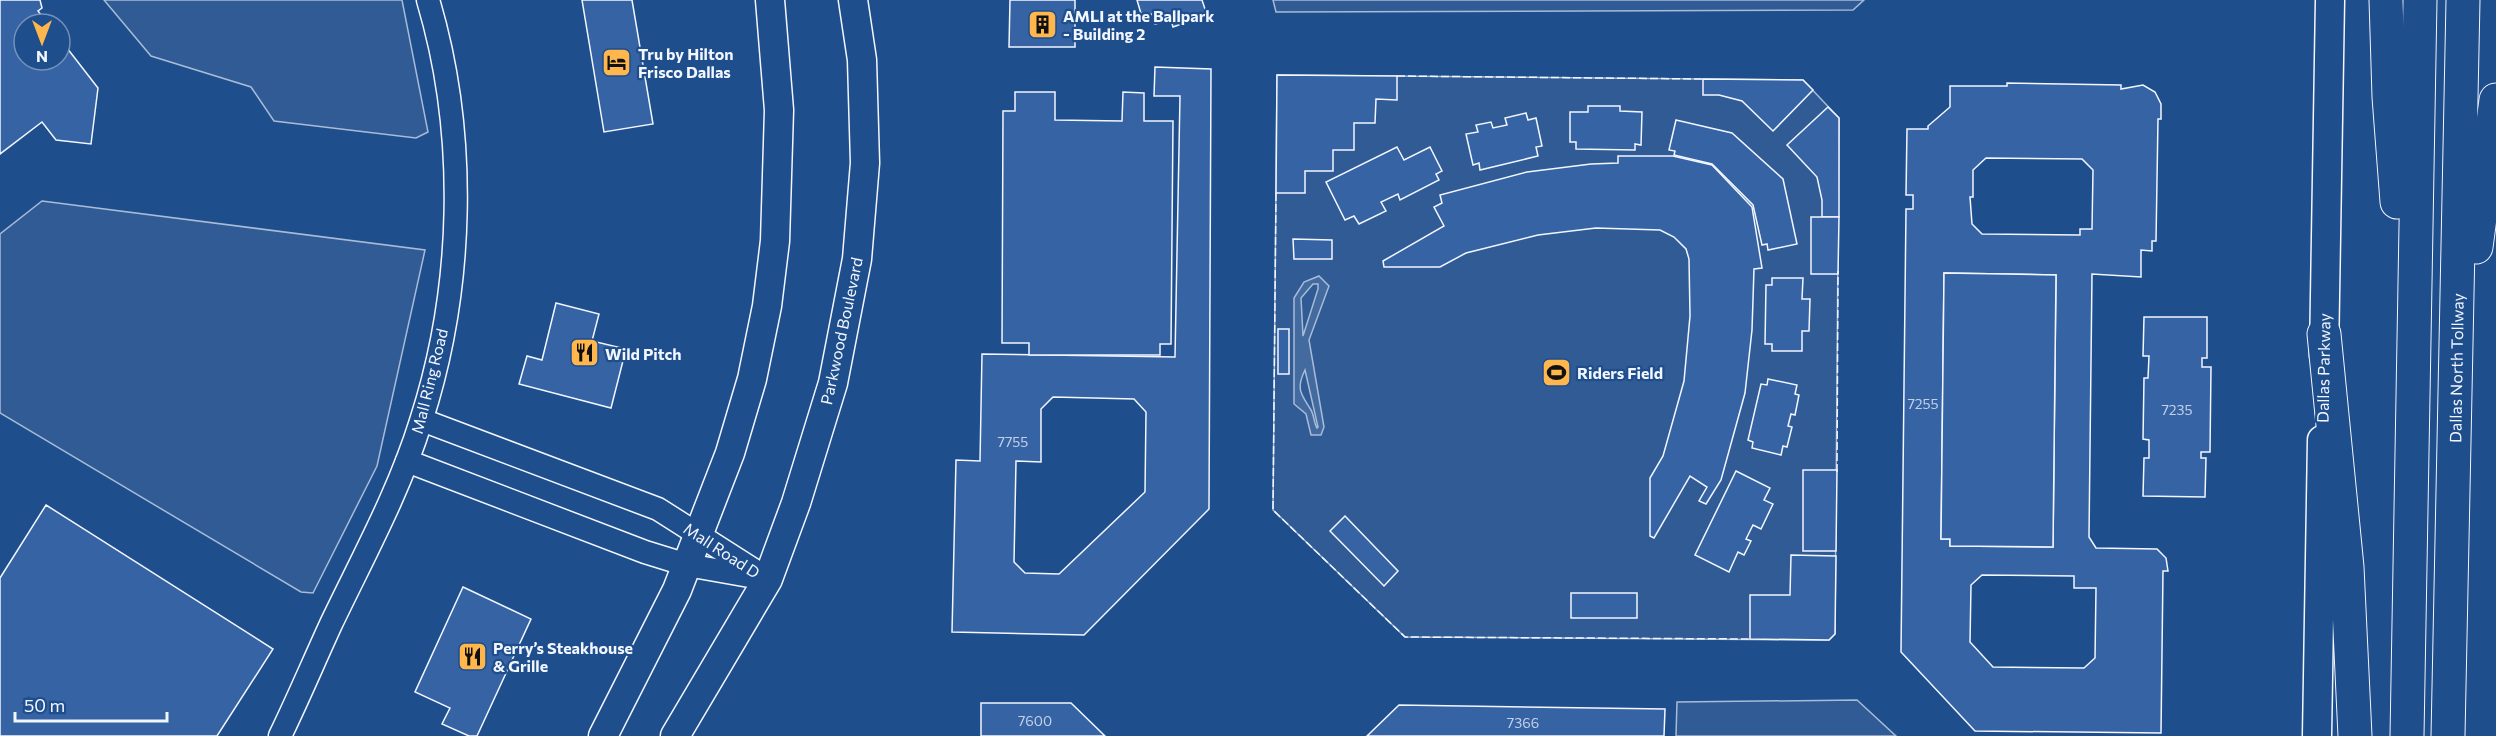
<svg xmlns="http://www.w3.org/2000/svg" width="2496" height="736" font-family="Commissioner,sans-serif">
	<rect width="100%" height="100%" fill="#1f4e8c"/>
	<g fill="#305b95" stroke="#a8bbd7" stroke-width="1.5">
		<polygon points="104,0 402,0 428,132 416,138 274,121 251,87 151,56"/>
		<polygon points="1273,0 1864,0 1853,10 1276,12"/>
		<polygon points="1277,75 1803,80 1839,118 1835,634 1829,640 1405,637 1273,510"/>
		<polygon points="42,201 425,250 377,466 313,593 301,592 0,413 0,234"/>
		<polygon points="1857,700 1896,736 1676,736 1677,702"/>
	</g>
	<path fill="#446ba0" stroke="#a8bbd7" stroke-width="1.5" fill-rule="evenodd" d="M1319,276L1329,286L1309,340L1324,427L1321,435H1311L1306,414L1294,404V298L1304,282ZM1313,284H1318V289L1303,336L1301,298ZM1305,370L1318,427L1317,428C1314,423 1314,415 1311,410C1302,395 1295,390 1305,370Z"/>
	<g fill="#3563a3" stroke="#f2f6ff" stroke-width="1.5" fill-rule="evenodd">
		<polygon points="0,0 40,0 42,8 38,11 48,24 24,24 24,60 60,60 60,39 98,88 91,144 56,140 42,122 0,154"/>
		<polygon points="582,0 632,0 653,124 604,132"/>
		<polygon points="1010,0 1075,0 1075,47 1009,47"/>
		<polygon points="1137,0 1202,0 1207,15 1173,27 1171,20 1155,24 1152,14 1142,17"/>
		<path d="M1155,67L1211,69L1209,509L1084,635L952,632L956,460L980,461L982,354L1175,357L1180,96H1154ZM1053,397L1134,399L1146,412L1145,492L1059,574L1025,573L1014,562L1016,461L1041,462V409Z"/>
		<polygon points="1277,75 1397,76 1397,100 1376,99 1375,123 1354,123 1354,150 1333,150 1333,171 1305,171 1305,193 1276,193"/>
		<polygon points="1703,79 1803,80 1813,90 1773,131 1742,101 1719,95 1703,95"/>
		<path d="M2007,83L2121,85V89L2143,85L2155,92L2161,104V119H2158L2156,241H2152V251L2141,250V277L2092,274L2089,537L2096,548L2157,549L2166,558L2168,571H2163L2161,733L1975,731L1901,652L1906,209H1913V195H1906L1907,129H1928V126L1950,107V86H2007ZM1986,158L2082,159L2093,170L2092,229H2080V235L1982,234L1972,224L1970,197H1973V170ZM1944,273L2056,275L2053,547L1950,546V539H1941ZM1982,575L2074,576V588H2096L2095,658L2084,668L1993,667L1970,642L1971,585Z"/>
		<polygon points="1015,92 1055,92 1055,120 1122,121 1123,92 1144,93 1144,121 1173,121 1171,344 1160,344 1160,355 1029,355 1029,343 1002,343 1003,111 1015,111"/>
		<polygon points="1588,106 1620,106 1620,111 1642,112 1641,145 1635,144 1635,150 1576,149 1576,142 1570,142 1570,112 1588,112"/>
		<polygon points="1828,107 1839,118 1839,217 1822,217 1822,200 1817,177 1787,145"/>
		<polygon points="1526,113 1528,120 1536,118 1542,146 1536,147 1538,156 1480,170 1479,163 1473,165 1466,134 1478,132 1476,125 1491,122 1493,128 1507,125 1505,118"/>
		<polygon points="1676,120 1732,133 1783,179 1797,244 1768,250 1767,244 1762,245 1753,205 1712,164 1674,155 1675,151 1669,150"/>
		<polygon points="1397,147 1404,160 1430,147 1442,171 1436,174 1439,180 1400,200 1398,194 1381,202 1386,211 1359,224 1354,216 1345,220 1326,182"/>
		<polygon points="1618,156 1673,156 1712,165 1752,207 1762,268 1754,269 1752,330 1745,393 1721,480 1706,504 1699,501 1707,487 1690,476 1654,538 1650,536 1650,478 1663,456 1684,381 1690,316 1689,259 1686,249 1674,237 1660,230 1596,228 1538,235 1466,253 1440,267 1384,267 1383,261 1444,226 1434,207 1442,203 1440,195 1527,172 1591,164 1618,163"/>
		<polygon points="1811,217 1839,217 1838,274 1811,274"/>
		<polygon points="1293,239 1332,240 1332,259 1294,259"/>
		<polygon points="1944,273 2056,275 2053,547 1950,546 1950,539 1941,539"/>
		<polygon points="1772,278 1803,278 1802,299 1810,299 1809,331 1802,331 1802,351 1772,351 1772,344 1765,344 1766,285 1772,285"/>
		<polygon points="556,303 599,314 592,341 626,349 611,408 519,384 527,356 542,360"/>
		<polygon points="2144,317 2207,317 2207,358 2202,358 2202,367 2211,367 2210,452 2201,452 2201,458 2206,458 2205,497 2143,496 2144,458 2149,458 2149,440 2143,439 2144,378 2148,378 2149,356 2143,356"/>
		<rect x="1278" y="329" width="11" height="45"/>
		<polygon points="1768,379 1797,385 1795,394 1799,395 1795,415 1791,414 1788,426 1792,427 1787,447 1783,446 1781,455 1752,448 1753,442 1748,440 1761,384 1767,385"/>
		<polygon points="1803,470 1837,470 1836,551 1803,551"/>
		<polygon points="1736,471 1770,488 1764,500 1773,504 1761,529 1753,525 1746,539 1751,541 1744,555 1738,552 1729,572 1695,555"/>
		<polygon points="46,505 273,649 217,736 0,736 0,578"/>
		<polygon points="1345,516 1398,571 1384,586 1330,531"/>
		<polygon points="1791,555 1836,556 1835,634 1829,640 1750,639 1750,595 1790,595"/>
		<polygon points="463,587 531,619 477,736 469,736 442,724 450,708 415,692"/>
		<rect x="1571" y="593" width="66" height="25"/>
		<polygon points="981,703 1071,703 1105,736 981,736"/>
		<polygon points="1399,705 1665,709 1664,736 1367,736"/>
	</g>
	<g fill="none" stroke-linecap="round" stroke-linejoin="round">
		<defs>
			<g id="minor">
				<polyline points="422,420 658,509 768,579"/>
				<polyline points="407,461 645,552 687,565 755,577"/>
				<path d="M280,736C298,699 314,661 331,624C363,557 399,492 421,421C464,288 468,134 428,0"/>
			</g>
			<g id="major">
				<polyline points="2324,355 2330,0"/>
				<polyline points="603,736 677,590 730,453 752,379 767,306 775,241 779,110 770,0"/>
				<polyline points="675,736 768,579 796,503 833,383 857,259 865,163 862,60 853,0"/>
				<polyline points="2317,736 2322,440"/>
			</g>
			<g id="highway">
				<polyline points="2386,0 2389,97 2397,202"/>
				<polyline points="2476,247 2496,100"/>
				<polyline points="2324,334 2347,567 2355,736"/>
				<polyline points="2407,736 2420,0"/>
				<polyline points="2448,736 2463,0"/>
			</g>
		</defs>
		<use href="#minor" stroke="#f2f6ff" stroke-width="25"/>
		<use href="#major" stroke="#f2f6ff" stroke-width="31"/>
		<use href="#highway" stroke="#f2f6ff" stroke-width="35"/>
		<use href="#minor" stroke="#1f4e8c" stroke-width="22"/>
		<use href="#major" stroke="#1f4e8c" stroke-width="28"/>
		<use href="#highway" stroke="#1f4e8c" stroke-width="33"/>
		<g stroke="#f2f6ff" stroke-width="1.5" stroke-dasharray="8 3" stroke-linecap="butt">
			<polyline points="1397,76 1703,79"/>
			<polyline points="1276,193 1273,510 1405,637 1750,639"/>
			<polyline points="1837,472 1838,271"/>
		</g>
	</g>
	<defs>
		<symbol id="building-square" viewBox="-11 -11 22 22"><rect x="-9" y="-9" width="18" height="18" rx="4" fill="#ffb74d" stroke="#1f4e8c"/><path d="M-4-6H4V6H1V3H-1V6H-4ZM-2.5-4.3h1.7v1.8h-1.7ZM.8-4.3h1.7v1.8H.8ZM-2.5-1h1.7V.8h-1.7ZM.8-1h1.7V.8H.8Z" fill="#111"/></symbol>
		<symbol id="hotel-square" viewBox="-11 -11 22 22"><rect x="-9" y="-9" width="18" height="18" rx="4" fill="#ffb74d" stroke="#1f4e8c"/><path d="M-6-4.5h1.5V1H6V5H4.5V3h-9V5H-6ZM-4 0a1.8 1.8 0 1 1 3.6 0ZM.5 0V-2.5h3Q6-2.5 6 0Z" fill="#111"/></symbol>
		<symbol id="restaurant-square" viewBox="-11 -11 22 22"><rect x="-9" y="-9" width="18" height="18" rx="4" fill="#ffb74d" stroke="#1f4e8c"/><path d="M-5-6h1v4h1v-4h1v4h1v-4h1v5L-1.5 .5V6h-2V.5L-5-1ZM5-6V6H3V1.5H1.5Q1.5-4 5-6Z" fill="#111"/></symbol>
		<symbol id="stadium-square" viewBox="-11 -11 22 22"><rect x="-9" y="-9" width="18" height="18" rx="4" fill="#ffb74d" stroke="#1f4e8c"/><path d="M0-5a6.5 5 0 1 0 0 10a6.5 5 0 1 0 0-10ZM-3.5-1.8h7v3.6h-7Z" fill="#111"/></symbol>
	</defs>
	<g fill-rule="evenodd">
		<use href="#building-square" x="1026" y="8" width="33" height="33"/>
		<use href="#hotel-square" x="600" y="46" width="33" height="33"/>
		<use href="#restaurant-square" x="568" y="336" width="33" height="33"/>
		<use href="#stadium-square" x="1540" y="356" width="33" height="33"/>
		<use href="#restaurant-square" x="456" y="640" width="33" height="33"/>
	</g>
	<g text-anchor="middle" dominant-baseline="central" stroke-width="4.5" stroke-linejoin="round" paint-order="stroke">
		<g font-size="14" fill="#c3d1e8">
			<text x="1923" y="403">7255</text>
			<text x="2177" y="409">7235</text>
			<text x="1013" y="441">7755</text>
			<text x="1035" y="720">7600</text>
			<text x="1523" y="722">7366</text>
		</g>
		<g font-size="16" font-weight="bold" fill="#f2f6ff" stroke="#1f4e8c" text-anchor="start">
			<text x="1063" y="15">AMLI at the Ballpark<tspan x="1063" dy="18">- Building 2</tspan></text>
			<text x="638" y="53">Tru by Hilton<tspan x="638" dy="18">Frisco Dallas</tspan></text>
			<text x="605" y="353">Wild Pitch</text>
			<text x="1577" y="372">Riders Field</text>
			<text x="493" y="647">Perry’s Steakhouse<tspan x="493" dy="18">&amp; Grille</tspan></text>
		</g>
		<g font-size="16" fill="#f2f6ff" stroke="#1f4e8c">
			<text transform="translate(841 331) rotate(-78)">Parkwood Boulevard</text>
			<text transform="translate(2323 368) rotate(-89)">Dallas Parkway</text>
			<text transform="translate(2456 368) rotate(-89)">Dallas North Tollway</text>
			<text transform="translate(429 381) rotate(-76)">Mall Ring Road</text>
			<text transform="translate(722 550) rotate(33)">Mall Road D</text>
		</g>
	</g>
	<g transform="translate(42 42) rotate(180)"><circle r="28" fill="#1f4e8c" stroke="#7391ba" stroke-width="1.5"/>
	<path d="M0-4.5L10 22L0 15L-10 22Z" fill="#ffb74d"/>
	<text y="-9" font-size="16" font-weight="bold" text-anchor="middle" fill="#f2f6ff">N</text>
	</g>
	<path d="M15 712v9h152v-9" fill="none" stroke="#f2f6ff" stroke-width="3"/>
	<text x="24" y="712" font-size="18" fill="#f2f6ff" stroke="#1f4e8c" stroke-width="4.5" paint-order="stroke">50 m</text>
</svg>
